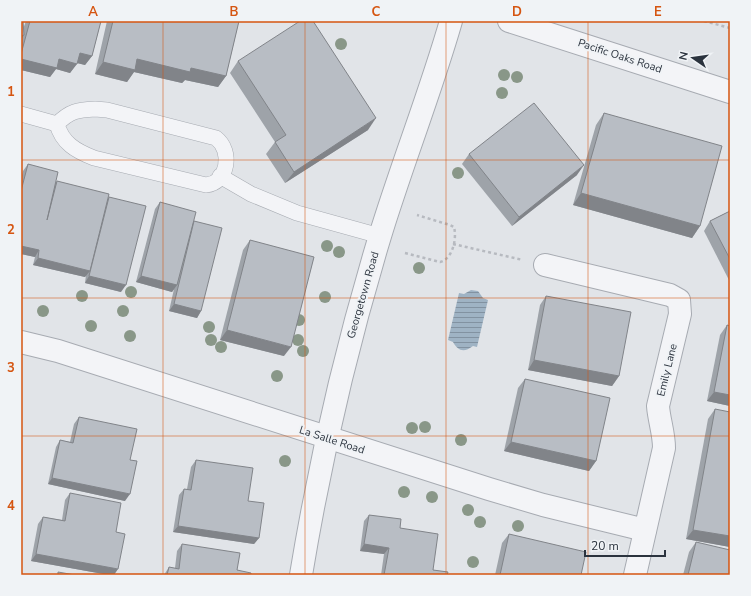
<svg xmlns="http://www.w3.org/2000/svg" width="751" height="596" font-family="'Nunito Sans',sans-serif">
	<defs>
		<pattern id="water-rules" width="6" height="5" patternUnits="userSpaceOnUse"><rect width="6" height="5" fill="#9fb3c4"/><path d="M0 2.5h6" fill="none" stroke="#8292a1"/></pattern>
	</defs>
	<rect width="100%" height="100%" fill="#e1e4e8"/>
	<path fill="url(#water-rules)" d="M471,290L478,291L483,298L488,300L477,347L473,346C464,353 458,351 453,342L448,340L459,293L464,294Z"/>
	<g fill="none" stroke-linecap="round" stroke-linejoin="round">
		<defs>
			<g id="service">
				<path d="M95,109L107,110L216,138C233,151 228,183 206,185L94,158C76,151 62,143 57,124C70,111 77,110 95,109Z"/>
				<polyline points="21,114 57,124"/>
				<polyline points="220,176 251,194 297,213 380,236"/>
			</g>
			<g id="minor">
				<path d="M545,265L670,295L679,300L680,314L658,406C659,420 664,433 664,448L635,575"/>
				<polyline points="21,342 58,351 489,489 543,505 645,530"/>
				<path d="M301,575C320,460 346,348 380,236C402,164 430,94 451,21"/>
			</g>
			<polyline id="tertiary" points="509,21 730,92"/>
		</defs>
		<use href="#service" stroke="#a7abb2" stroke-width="16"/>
		<use href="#minor" stroke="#a7abb2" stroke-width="24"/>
		<use href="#tertiary" stroke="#a7abb2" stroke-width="24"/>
		<g stroke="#b7bac0" stroke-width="2.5" stroke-dasharray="3 3" stroke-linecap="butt">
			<polyline points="704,21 730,28"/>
			<polyline points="453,244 523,260"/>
			<path d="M405,253L440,262C453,259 457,238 454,227L450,225L417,215"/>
		</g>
		<use href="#service" stroke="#f3f4f7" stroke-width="15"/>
		<use href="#minor" stroke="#f3f4f7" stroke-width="22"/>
		<use href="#tertiary" stroke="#f3f4f7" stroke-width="22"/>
	</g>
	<g fill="#899788">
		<circle cx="341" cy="44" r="6"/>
		<circle cx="504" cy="75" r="6"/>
		<circle cx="517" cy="77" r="6"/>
		<circle cx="502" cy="93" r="6"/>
		<circle cx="458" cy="173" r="6"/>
		<circle cx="327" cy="246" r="6"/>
		<circle cx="339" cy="252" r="6"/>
		<circle cx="419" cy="268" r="6"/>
		<circle cx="131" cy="292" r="6"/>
		<circle cx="82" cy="296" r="6"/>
		<circle cx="325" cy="297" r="6"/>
		<circle cx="43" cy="311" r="6"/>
		<circle cx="123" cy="311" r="6"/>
		<circle cx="299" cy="320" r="6"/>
		<circle cx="91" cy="326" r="6"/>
		<circle cx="209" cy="327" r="6"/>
		<circle cx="130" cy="336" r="6"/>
		<circle cx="211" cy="340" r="6"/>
		<circle cx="298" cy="340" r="6"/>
		<circle cx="221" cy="347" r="6"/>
		<circle cx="303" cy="351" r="6"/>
		<circle cx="277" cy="376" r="6"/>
		<circle cx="425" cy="427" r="6"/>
		<circle cx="412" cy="428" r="6"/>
		<circle cx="461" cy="440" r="6"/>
		<circle cx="285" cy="461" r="6"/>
		<circle cx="404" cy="492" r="6"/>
		<circle cx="432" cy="497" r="6"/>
		<circle cx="468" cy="510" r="6"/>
		<circle cx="480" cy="522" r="6"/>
		<circle cx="518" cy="526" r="6"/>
		<circle cx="473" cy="562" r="6"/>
	</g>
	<g fill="#9ea3a9">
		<polygon points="21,21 23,29 26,21 101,21 92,56 85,65 77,63 70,73 56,69 50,77 21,70"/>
		<polygon points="107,21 239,21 226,76 218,87 185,80 182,83 134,72 127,82 95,74"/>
		<polygon points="238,61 368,130 285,183 266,154 275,142 230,73"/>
		<polygon points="604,113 700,226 692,238 573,205 596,125"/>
		<polygon points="469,154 577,175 512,226 462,164"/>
		<polygon points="28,164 56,183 57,181 108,199 109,197 121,292 85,283 86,275 85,277 33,265 35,257 21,254 21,179 23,171"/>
		<polygon points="160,202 193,224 194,221 201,311 197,318 169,311 174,289 172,292 136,282 155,209"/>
		<polygon points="730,211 730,282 704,231 710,221"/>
		<polygon points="250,240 284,356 220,340 243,250"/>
		<polygon points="546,296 619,376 612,386 528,370 540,305"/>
		<polygon points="727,325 730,326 730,406 707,401 720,335"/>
		<polygon points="525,379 596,461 589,471 504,451 518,388"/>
		<polygon points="715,409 730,547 686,539 708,419"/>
		<polygon points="79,417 130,460 125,501 48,484 56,447 60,440 70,442 74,424"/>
		<polygon points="196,460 248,501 259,538 254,544 173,532 179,495 184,489 187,489 191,467"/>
		<polygon points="70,493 116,532 114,575 109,575 31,561 38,524 43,517 62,520 65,500"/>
		<polygon points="369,515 400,528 433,570 447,575 381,575 384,554 360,551 364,521"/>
		<polygon points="509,534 581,575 495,575 502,543"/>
		<polygon points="696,542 730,575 683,575 689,552"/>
		<polygon points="182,544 237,570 251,575 164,575 169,567 175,568 177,551"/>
	</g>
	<g fill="#818489">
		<polygon points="24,35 21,40 21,36"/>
		<polygon points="80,53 92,56 85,65 73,62"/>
		<polygon points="21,59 59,59 77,64 70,73 56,69 50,77 21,70"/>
		<polygon points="137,59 191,68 226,76 218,87 185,80 182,83 134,72 127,82 95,74 103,62"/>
		<polygon points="376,118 368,130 285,183 294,172"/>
		<polygon points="584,165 577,175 512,226 519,217"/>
		<polygon points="581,193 700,226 692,238 573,205"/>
		<polygon points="21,246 39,250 35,257 21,254"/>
		<polygon points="38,258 90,271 85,277 33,265"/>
		<polygon points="89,276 126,285 121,292 85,283"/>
		<polygon points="141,276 177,285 172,292 136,282"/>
		<polygon points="174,304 201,311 197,318 169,311"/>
		<polygon points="227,330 291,347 284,356 220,340"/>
		<polygon points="534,360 619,376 612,386 528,370"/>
		<polygon points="714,392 730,395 730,406 707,401"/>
		<polygon points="511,442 596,461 589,471 504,451"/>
		<polygon points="52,478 130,494 125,501 48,484"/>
		<polygon points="178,526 259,538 254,544 173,532"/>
		<polygon points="693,530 730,536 730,547 686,539"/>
		<polygon points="364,544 389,548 384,554 360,551"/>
		<polygon points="36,554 118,569 114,575 109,575 31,561"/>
	</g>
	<g fill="#b8bdc4" stroke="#818489">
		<polygon points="21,21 23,21 24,35 21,36"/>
		<polygon points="30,21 101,21 92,56 80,53 77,64 59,59 57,68 21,59 21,54"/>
		<polygon points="113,21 239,21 226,76 191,68 190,72 137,59 135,70 103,62"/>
		<polygon points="300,21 313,21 376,118 294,172 275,142 286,135 238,61"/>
		<polygon points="534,103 584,165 519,217 469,154"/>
		<polygon points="604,113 722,146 700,226 581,193"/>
		<polygon points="28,164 58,172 47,220 57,181 109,194 90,271 38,258 39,250 21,246 21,191"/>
		<polygon points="109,197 146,206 126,285 89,276"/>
		<polygon points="160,202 196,212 177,285 141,276"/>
		<polygon points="730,211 730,259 710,221"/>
		<polygon points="194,221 222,228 201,311 174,304"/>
		<polygon points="250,240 314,257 291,347 227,330"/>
		<polygon points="546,296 631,312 619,376 534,360"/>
		<polygon points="727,325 730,326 730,395 714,392"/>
		<polygon points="525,379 610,398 596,461 511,442"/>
		<polygon points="715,409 730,412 730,536 693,530"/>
		<polygon points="79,417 137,429 130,460 137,461 130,494 52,478 60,440 73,443"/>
		<polygon points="196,460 253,468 248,501 264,503 259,538 178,526 184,489 191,490"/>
		<polygon points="70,493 121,503 116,532 125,534 118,569 36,554 43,517 65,521"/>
		<polygon points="369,515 401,519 400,528 438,534 433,570 448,572 447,575 384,575 389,548 364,544"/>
		<polygon points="509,534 586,552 581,575 500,575"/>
		<polygon points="696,542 730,550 730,575 688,575"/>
		<polygon points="182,544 240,553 237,570 251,573 251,575 167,575 169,567 179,569"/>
		<polygon points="58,572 75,575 58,575"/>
	</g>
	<path fill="none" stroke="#d55511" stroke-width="1" stroke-opacity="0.55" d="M163,21V575M305,21V575M446,21V575M588,21V575M21,160H730M21,298H730M21,436H730"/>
	<g text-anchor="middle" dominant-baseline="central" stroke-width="4" stroke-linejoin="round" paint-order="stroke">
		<g font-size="11" fill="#2b333e" stroke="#f0f3f6">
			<text transform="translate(620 56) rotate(18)">Pacific Oaks Road</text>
			<text transform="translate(363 295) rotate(-74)">Georgetown Road</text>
			<text transform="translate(667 370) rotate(-76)">Emily Lane</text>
			<text transform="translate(332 440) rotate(18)">La Salle Road</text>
		</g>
	</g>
	<rect width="751" height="596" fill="none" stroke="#f0f3f6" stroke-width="44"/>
	<g transform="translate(693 58) rotate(283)" stroke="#f0f3f6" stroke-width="3" paint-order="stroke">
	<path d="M0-3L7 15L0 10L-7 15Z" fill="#2b333e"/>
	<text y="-6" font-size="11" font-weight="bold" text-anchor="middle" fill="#2b333e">N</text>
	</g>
	<path d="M585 550v6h80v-6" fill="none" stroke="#2b333e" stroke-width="2"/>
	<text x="591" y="550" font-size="12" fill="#2b333e" stroke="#f0f3f6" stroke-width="3" paint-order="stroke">20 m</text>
	<rect x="22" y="22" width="707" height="552" fill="none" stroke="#d55511" stroke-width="1.5"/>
	<g font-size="13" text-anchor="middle" font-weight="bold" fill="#d55511">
		<text x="93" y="16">A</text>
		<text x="234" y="16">B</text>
		<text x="376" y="16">C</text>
		<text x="517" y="16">D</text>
		<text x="658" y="16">E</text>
		<text x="11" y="96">1</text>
		<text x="11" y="234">2</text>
		<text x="11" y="372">3</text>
		<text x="11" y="510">4</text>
	</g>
</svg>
